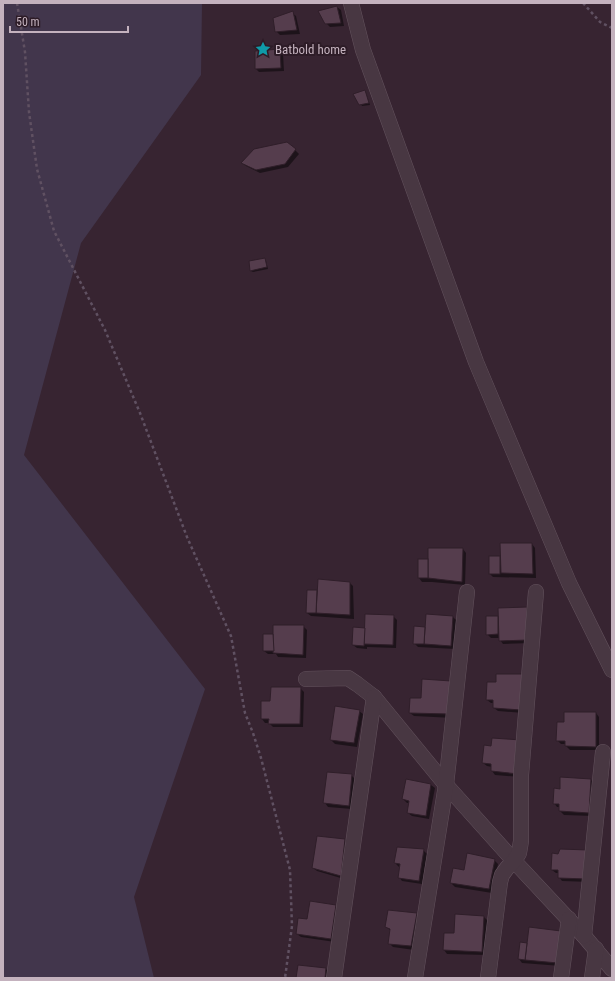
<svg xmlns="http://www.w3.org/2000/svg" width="615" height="981" font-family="'Roboto Condensed',sans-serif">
	<rect width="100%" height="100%" fill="#372431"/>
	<polygon fill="#42364c" points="3,3 202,3 201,75 81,243 24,455 205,689 134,897 154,978 3,978"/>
	<g fill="#0007">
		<polygon points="337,7 341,10 344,26 330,27 326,23"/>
		<polygon points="292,13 296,16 300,34 280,35 276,31"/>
		<polygon points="279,50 283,54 284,71 259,72 256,69"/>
		<polygon points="365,91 366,93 370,105 362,106 355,94"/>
		<polygon points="295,150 299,154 288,167 260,173 246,166 242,163"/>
		<polygon points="265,259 266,261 268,269 253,272 251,271"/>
		<polygon points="532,544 535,548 536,578 493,577 490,574 490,557 501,557"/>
		<polygon points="463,549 466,553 465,585 432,582 422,582 419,578 429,560"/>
		<polygon points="350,583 353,586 354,619 311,616 307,613 308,591 318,591"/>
		<polygon points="527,608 530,612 532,643 503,644 500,640 500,638 491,638 487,634 487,617 499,617"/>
		<polygon points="393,616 397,620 396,648 367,647 367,649 357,648 353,645 366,629"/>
		<polygon points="453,617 456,620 455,649 418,647 414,643 415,628 426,628"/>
		<polygon points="303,626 307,630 306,658 278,657 276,654 268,654 264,651 274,635"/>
		<polygon points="488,683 524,713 498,711 494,708 494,703 491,703 487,700"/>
		<polygon points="300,688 304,692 303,727 273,727 269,723 265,723 262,719 262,702 271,702"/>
		<polygon points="422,699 453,718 414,716 410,713"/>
		<polygon points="359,711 363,714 357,747 335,744 331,740"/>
		<polygon points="596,713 599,717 599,750 570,750 566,746 566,744 561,744 557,740 565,723"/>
		<polygon points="485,746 521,777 495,775 492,771 492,767 487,766 483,763"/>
		<polygon points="351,775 355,779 352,809 328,807 325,803"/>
		<polygon points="561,778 591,780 595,784 593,816 564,815 560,811 560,807 557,807 554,803 560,790"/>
		<polygon points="406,780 431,785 435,788 429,819 412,816 408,813 410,803 407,803 403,799"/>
		<polygon points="345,840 349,844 344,879 317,871 313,868"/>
		<polygon points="423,850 427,854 422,884 402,881 399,877 400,867 399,867 395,863"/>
		<polygon points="553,855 591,882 562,881 559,877 559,873 556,873 552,870"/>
		<polygon points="494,860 498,864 492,893 455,887 451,883 465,871"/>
		<polygon points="336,906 339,910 335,942 301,937 297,934 307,920"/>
		<polygon points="417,914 420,918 414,950 393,947 390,944 390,930 386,927"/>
		<polygon points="484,917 488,921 486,955 447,954 444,950 445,934 455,934"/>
		<polygon points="521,943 528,944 561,966 522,963 519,959"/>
		<polygon points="326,969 329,973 329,978 297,978"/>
	</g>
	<g fill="#553d4d" stroke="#2f1e29">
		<polygon points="337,6 341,23 325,24 318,11"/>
		<polygon points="293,11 297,30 275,32 273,18"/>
		<polygon points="280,49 281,68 255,69 255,51"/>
		<polygon points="365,90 369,103 359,105 353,94"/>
		<polygon points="287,142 296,149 285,164 256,170 241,163 254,149"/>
		<polygon points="265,258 267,267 250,271 249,261"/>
		<polygon points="500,543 532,543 533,574 501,573"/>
		<polygon points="428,548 463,548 462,582 428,578"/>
		<rect x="489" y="556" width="11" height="18"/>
		<rect x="418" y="559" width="10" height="19"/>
		<polygon points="318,579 350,582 350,615 316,613"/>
		<polygon points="307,590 317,590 316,613 306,613"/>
		<polygon points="527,607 528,640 499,641 498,608"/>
		<polygon points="365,614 394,615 393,645 364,644"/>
		<polygon points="426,614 453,616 451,646 424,644"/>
		<polygon points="486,616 498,616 498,634 486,635"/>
		<polygon points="273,625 304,625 303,655 273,653"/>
		<polygon points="414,626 425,627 424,644 413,644"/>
		<polygon points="353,627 365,628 364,646 352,645"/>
		<polygon points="263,634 273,634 274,651 263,651"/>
		<polygon points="496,674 523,674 521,710 493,708 493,700 486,700 487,682 496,682"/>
		<polygon points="422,679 451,681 450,714 409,713 410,698 421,698"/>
		<polygon points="271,687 301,687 300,724 268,724 269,719 261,719 261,701 270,701"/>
		<polygon points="335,706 360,710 354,743 330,740"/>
		<polygon points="564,712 596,712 596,747 565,746 565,741 556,741 557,722 564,722"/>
		<polygon points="492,738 521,740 518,774 491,771 491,764 482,763 484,745 491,746"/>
		<polygon points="327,772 352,774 349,806 323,803"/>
		<polygon points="560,777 591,779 589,813 559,811 559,804 553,804 554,788 560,789"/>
		<polygon points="406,779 431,784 426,816 407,813 409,801 402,799"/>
		<polygon points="317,836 345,839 341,876 312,868"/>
		<polygon points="397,847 424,849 419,881 398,878 400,864 394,863"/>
		<polygon points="560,849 588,850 587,879 558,878 558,870 551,870 552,853 558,854"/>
		<polygon points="467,853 495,859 489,889 450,883 453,868 464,870"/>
		<polygon points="310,901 336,905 331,939 296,934 298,918 307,919"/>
		<polygon points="388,910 417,913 411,946 388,944 390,929 385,927"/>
		<polygon points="455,914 484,916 482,952 443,950 444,933 454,933"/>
		<polygon points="529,927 561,931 558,963 525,960"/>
		<polygon points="520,942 527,943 525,960 518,959"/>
		<polygon points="298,965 326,968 325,978 296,978"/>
	</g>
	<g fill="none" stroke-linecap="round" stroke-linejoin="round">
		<defs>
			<g id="minor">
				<polyline points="351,3 363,50 476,362 569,583 612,670"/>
				<polyline points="306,679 348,678 357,684 374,697 446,785 514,861 584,936 612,969"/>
				<polyline points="584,936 603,752"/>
				<polyline points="334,978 374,697"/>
				<polyline points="415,978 446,785 467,592"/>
				<polyline points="488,978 500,882 502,875 507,868 514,861 519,853 521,841 521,775 536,592"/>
				<polyline points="561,978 569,919"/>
				<polyline points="592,978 596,949"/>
			</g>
		</defs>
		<use href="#minor" stroke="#63525d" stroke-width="16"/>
		<g stroke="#605162" stroke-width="2.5" stroke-dasharray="3 3" stroke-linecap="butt">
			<polyline points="17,3 25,52 29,112 37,169 54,231 105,330 140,413 187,537 231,636 245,713 253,733 261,758 290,870 292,926 285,978"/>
			<polyline points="583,3 600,22 612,28"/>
		</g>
		<use href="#minor" stroke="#483742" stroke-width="15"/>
	</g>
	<defs>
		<symbol id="sight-bare" viewBox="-9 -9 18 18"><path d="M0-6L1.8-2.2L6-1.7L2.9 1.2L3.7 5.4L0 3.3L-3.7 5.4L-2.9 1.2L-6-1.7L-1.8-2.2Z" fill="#0f9aa8" stroke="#2d1c27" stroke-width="2.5" paint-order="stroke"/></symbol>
	</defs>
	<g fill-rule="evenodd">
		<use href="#sight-bare" x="252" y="38" width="22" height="22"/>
	</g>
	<g text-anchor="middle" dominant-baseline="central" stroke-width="4" stroke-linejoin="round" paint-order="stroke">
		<g font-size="13" fill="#c4b2be" stroke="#2d1c27" text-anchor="start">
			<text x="275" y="49">Batbold home</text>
		</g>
	</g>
	<rect width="615" height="981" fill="none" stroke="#c4b2be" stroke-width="8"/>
	<path d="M10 26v6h118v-6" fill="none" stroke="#c4b2be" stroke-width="2"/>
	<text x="16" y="26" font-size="12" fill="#c4b2be" stroke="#2d1c27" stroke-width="3" paint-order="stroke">50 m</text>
</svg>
